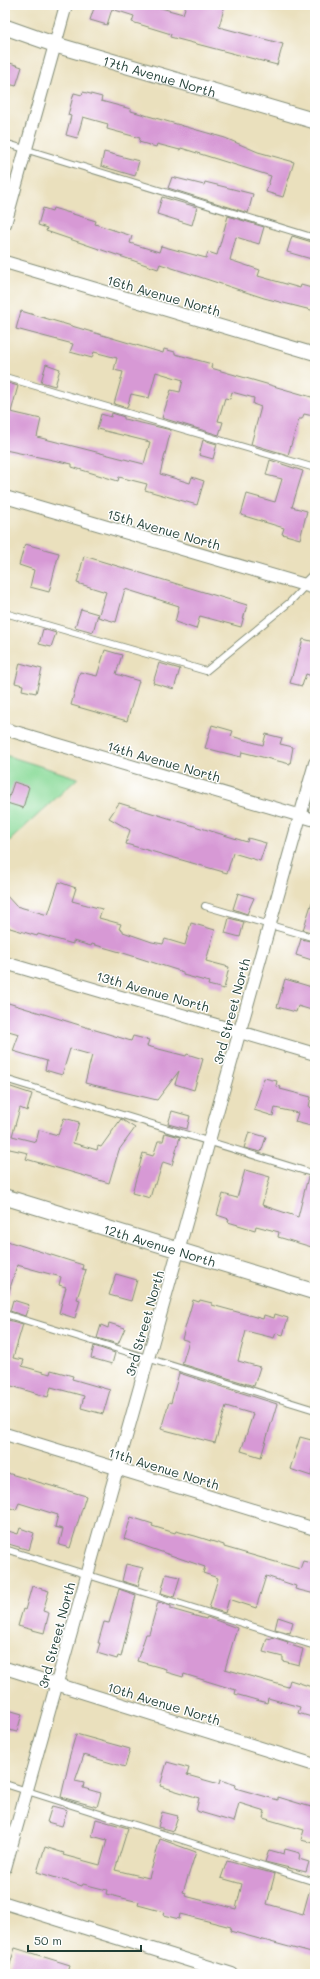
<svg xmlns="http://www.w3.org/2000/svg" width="320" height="1979" font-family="Mali,sans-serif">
	<rect width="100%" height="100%" fill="#fff"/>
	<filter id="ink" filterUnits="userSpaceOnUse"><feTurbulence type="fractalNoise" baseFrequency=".025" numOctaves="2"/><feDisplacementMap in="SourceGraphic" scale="8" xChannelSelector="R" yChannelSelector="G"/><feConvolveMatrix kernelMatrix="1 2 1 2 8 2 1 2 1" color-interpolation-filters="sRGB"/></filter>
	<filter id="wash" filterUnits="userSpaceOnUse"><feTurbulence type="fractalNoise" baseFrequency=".012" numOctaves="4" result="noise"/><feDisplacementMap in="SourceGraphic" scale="16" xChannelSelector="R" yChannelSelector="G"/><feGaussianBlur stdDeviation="0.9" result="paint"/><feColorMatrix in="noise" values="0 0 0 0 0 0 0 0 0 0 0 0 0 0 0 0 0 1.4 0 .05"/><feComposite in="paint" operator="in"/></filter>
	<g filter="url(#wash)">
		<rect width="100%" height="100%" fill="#eae0bd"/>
		<polygon fill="#8bdb9a" stroke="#558c67" points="5,755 78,778 5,845"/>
		<g id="blocks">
			<g fill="#d799d5">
				<polygon points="95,5 150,5 183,14 186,5 225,5 219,27 283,44 277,65 170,37 171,34 132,22 134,16 112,9 107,25 90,20"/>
				<polygon points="7,62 22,67 16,86 5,83"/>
				<polygon points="83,92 102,97 101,101 131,109 131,111 225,138 258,152 294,162 283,197 266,192 271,176 181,148 180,150 157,144 156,147 139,142 140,138 107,129 108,124 83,117 77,138 66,135 71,116 68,115 74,93 82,95"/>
				<polygon points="104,152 139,161 135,176 101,166"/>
				<polygon points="172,177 204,185 205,182 253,194 248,213 168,188"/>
				<polygon points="162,197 197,207 192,225 157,214"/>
				<polygon points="43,208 52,211 53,208 96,221 95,224 132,236 130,243 159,252 161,246 206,258 208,252 217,255 228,216 264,227 259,244 236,237 230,260 260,270 258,276 300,288 301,285 315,289 315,311 264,298 160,264 158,269 46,231 47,228 38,225"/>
				<polygon points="292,236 315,243 315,260 287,252"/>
				<polygon points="21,311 163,353 164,349 175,352 175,354 212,364 211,368 315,398 313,416 304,414 302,419 299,419 288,455 251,444 261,407 253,404 254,398 232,392 230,399 225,398 218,421 223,422 219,435 162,418 171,390 180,392 183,380 156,372 149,398 131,394 127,408 114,404 123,372 114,370 117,358 94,352 92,358 70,352 73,344 16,329"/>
				<polygon points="46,364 60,369 55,386 41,382"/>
				<polygon points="5,382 18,386 11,412 41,419 37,437 144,464 150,442 97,429 101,414 111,417 112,413 124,417 124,419 171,430 160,474 190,483 192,477 204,481 197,505 145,490 147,484 119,477 118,481 72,467 72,464 5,450"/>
				<polygon points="203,440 217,444 213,459 199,455"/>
				<polygon points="270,460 303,471 292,507 307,511 300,539 282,534 284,528 241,515 247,494 275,502 282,479 266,475"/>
				<polygon points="25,544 59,553 49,592 30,587 34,570 19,565"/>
				<polygon points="84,556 247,605 241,627 200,616 196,629 175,622 179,606 125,589 116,622 98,617 106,592 77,583"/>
				<polygon points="81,609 98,614 93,632 75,627"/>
				<polygon points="43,629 56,633 51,647 39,644"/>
				<polygon points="303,639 315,642 315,677 306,674 302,686 290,683"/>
				<polygon points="105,650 122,655 116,674 139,681 127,721 71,705 80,672 97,676"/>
				<polygon points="20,663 42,669 36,693 22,690 23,685 15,683"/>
				<polygon points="159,663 180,669 174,689 153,683"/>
				<polygon points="212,725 233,731 231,736 263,745 266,734 282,738 280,744 293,747 290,764 242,752 241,757 205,748"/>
				<polygon points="14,782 29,787 23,808 7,803"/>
				<polygon points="119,803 247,842 248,838 266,843 260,861 233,853 227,873 126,844 130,830 109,818"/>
				<polygon points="59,882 76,888 72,901 102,909 99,918 121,924 119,929 123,930 123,932 152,942 163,944 165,939 185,945 191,923 215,930 206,961 229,967 224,989 208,985 209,982 183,975 183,972 120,952 92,944 91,946 73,941 73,944 38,934 37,936 10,928 5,923 5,894 16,906 48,915"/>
				<polygon points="238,893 254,898 247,914 233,909"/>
				<polygon points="312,902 315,902 315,933 303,930"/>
				<polygon points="229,918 244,922 240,937 225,933"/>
				<polygon points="301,939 315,942 315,961 296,955"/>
				<polygon points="285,979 315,988 315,1011 298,1006 296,1012 277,1007"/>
				<polygon points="5,1002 131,1041 133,1036 149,1040 147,1046 186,1056 187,1054 203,1059 194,1090 175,1084 179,1071 157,1100 85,1083 92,1055 70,1049 62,1075 45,1070 47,1061 13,1051 19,1034 5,1030"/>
				<polygon points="264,1078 277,1081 276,1086 281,1087 280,1089 311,1097 309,1107 315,1108 315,1127 295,1122 298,1113 275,1108 273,1116 254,1110"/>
				<polygon points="5,1085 32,1094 27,1111 20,1108 12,1136 36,1142 39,1130 58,1135 64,1118 79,1122 73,1143 97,1150 98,1146 101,1147 121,1119 135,1128 119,1150 109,1183 26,1159 28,1153 5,1148"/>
				<polygon points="172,1111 190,1116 187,1129 168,1124"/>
				<polygon points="249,1132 266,1137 261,1152 244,1148"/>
				<polygon points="165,1133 180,1137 172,1165 163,1162 156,1184 154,1184 150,1198 132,1193 143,1153 153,1156 158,1141 163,1141"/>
				<polygon points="245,1170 270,1177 262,1205 298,1217 308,1177 315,1178 315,1248 278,1237 279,1232 256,1226 255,1230 228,1222 229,1219 217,1215 223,1194 237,1198"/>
				<polygon points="7,1241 83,1265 82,1269 86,1270 77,1299 80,1300 75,1318 59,1313 66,1287 59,1285 61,1277 17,1265 8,1295 5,1294 5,1249"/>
				<polygon points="116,1274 137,1280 131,1301 109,1295"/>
				<polygon points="13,1300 29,1305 25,1316 10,1311"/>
				<polygon points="193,1300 199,1302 200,1300 212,1303 212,1305 263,1319 264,1315 274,1318 275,1314 288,1318 283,1335 276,1333 274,1338 246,1331 238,1361 260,1367 254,1386 182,1364 189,1341 182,1339"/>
				<polygon points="8,1320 23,1324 13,1358 24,1360 22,1366 50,1374 51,1370 73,1376 72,1379 110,1390 103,1414 81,1408 84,1396 51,1387 48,1397 5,1384 5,1328"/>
				<polygon points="109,1323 125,1328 118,1344 97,1338 101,1325 108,1328"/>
				<polygon points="94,1346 115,1353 112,1364 91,1358"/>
				<polygon points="179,1373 277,1404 261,1457 241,1451 253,1414 226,1406 215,1443 161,1429 169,1402 171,1403"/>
				<polygon points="300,1437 315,1441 315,1463 311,1476 290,1469"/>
				<polygon points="7,1473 86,1496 70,1548 59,1545 63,1529 55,1527 58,1515 19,1503 16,1510 5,1506 5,1480"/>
				<polygon points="131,1517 153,1524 152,1526 175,1533 176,1531 195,1536 224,1545 224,1547 300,1569 303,1561 315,1564 315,1594 295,1589 296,1586 266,1576 256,1608 229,1599 225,1613 209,1608 218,1578 203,1573 205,1567 124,1539"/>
				<polygon points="20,1528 34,1533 29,1550 5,1543 5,1530 18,1534"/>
				<polygon points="126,1564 143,1568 138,1586 122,1581"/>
				<polygon points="166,1574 180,1577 174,1597 161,1593"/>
				<polygon points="32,1586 49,1591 43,1611 49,1613 44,1633 18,1626 23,1609 25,1610"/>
				<polygon points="119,1589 136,1595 121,1657 118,1656 117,1659 97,1653 100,1643 98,1643 104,1622 109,1623"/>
				<polygon points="158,1602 171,1606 171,1609 206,1619 207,1617 237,1628 225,1669 288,1687 290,1680 315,1688 315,1718 298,1713 300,1707 268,1698 267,1703 235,1694 236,1690 184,1674 183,1677 166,1672 166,1669 137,1661 146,1634 149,1634"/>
				<polygon points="278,1617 293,1622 290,1633 275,1629"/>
				<polygon points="272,1637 288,1642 287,1644 303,1649 299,1665 283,1661 283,1657 263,1652 267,1638 272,1639"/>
				<polygon points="5,1709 22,1714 17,1732 5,1729"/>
				<polygon points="76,1734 130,1749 125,1767 84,1755 75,1781 84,1783 83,1788 101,1793 97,1807 61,1797 70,1758 69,1758"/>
				<polygon points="167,1762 189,1768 187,1775 219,1784 220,1780 236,1785 235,1788 278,1800 278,1797 311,1807 312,1803 315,1803 315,1836 313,1843 301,1840 304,1830 263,1818 265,1811 239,1803 234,1822 196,1811 199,1798 160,1786"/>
				<polygon points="52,1806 67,1810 62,1826 47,1822"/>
				<polygon points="162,1812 178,1816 173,1831 158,1827"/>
				<polygon points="96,1819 128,1828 115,1870 149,1878 160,1839 196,1852 183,1892 186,1893 185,1896 236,1909 242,1884 221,1878 227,1861 275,1874 267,1904 303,1914 311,1885 315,1886 315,1954 230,1931 231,1927 180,1914 179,1919 163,1915 164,1912 138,1905 139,1902 106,1894 107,1890 83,1884 82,1886 37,1872 45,1847 64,1853 63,1855 100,1865 107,1840 92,1836"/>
				<polygon points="285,1849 300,1853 299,1859 309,1862 306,1872 265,1862 269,1850 284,1854"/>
				<polygon points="15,1948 70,1965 67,1974 7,1974"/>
			</g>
		</g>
	</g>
	<g filter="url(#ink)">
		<use href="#blocks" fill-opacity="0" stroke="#848e78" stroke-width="1"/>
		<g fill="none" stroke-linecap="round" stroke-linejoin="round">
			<defs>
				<g id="service">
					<polyline points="5,143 315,238"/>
					<polyline points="5,377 315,468"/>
					<polyline points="5,613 206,671 290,602 306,585"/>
					<polyline points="205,906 315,938"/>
					<polyline points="5,1079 315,1174"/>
					<polyline points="5,1314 315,1410"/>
					<polyline points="5,1549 315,1646"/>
					<polyline points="5,1784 315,1882"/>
				</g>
				<g id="minor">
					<polyline points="5,224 66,5"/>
					<polyline points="5,262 315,354"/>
					<polyline points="5,497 315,588"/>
					<polyline points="306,585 315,576"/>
					<polyline points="5,729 315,820"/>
					<polyline points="5,963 315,1054"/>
					<polyline points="5,1434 315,1529"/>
					<polyline points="5,1668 315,1765"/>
					<polyline points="5,1868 315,763"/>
					<polyline points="5,1903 232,1974"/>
				</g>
				<g id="tertiary">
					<path id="s1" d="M5,27L56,45L315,121"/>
					<path id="s2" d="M5,1197L315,1292"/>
				</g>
			</defs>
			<use href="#service" stroke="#848e78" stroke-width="8"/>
			<use href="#minor" stroke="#848e78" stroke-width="14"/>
			<use href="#tertiary" stroke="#848e78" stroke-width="17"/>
			<use href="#service" stroke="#fff" stroke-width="6"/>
			<use href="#minor" stroke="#fff" stroke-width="12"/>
			<use href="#tertiary" stroke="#fff" stroke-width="15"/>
		</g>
	</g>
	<g text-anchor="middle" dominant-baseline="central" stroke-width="3" stroke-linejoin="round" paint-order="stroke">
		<g font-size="13" fill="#1f3d34" stroke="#fff">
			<text stroke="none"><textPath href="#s1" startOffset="162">17th Avenue North</textPath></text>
			<text transform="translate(164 295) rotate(16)">16th Avenue North</text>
			<text transform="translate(164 529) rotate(16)">15th Avenue North</text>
			<text transform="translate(164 761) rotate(16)">14th Avenue North</text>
			<text transform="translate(153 991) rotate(16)">13th Avenue North</text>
			<text transform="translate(231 1011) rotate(-75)">3rd Street North</text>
			<text stroke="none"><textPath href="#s2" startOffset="162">12th Avenue North</textPath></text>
			<text transform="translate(144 1323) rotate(-74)">3rd Street North</text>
			<text transform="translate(164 1468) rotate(17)">11th Avenue North</text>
			<text transform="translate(56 1635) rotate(-75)">3rd Street North</text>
			<text transform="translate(164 1703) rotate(17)">10th Avenue North</text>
		</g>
	</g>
	<rect width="320" height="1979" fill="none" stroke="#fff" stroke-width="20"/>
	<path d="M28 1945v6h113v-6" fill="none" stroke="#1f3d34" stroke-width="2"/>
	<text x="34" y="1945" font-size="12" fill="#1f3d34" stroke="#ffffff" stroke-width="3" paint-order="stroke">50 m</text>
</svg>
